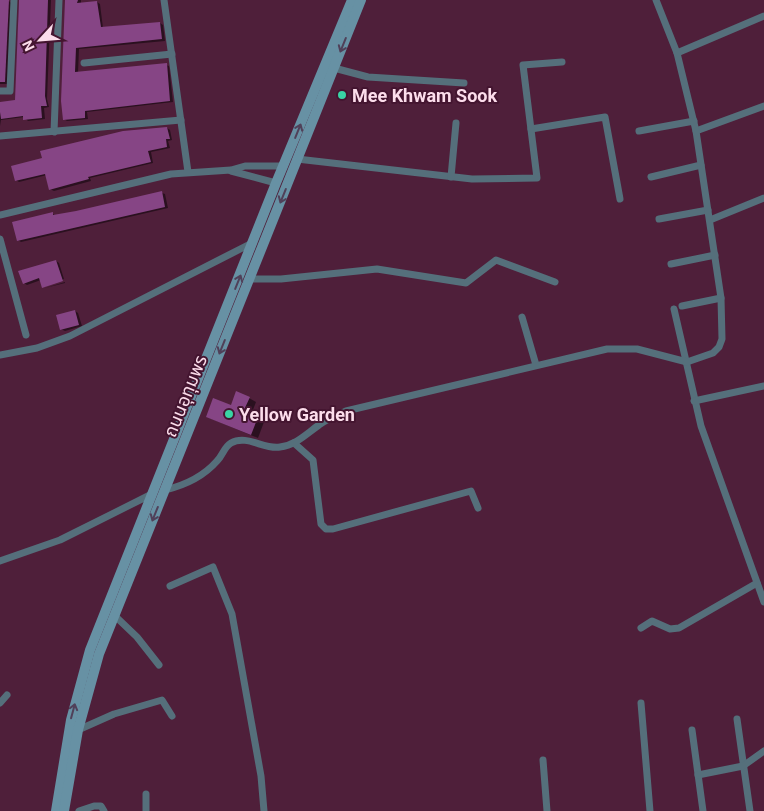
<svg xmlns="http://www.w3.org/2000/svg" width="764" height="811" font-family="Roboto,'Noto Sans Thai',sans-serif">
	<rect width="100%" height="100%" fill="#4f1f3a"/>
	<g fill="#0007">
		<polygon points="0,0 8,0 11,3 8,84 0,84"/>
		<polygon points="19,0 51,0 47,99 49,107 44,108 45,119 28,121 24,117 1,120 0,126 0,103 16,101"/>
		<polygon points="66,0 81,0 81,4 97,2 100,4 103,28 160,23 163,25 165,41 79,49 78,73 166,65 169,66 173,102 87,112 88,119 67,121 64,119"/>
		<polygon points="167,128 170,130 172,140 168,141 170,148 151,152 153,163 90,178 91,181 54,191 50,189 47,175 19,182 16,180"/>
		<polygon points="162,193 165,194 168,208 21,242 18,240 53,214 56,216"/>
		<polygon points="56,261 59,263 64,279 44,287 41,280 27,285 24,283"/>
		<polygon points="65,282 65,283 45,288"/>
		<polygon points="75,311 78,313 82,326 65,331 61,329"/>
		<polygon points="249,398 256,402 251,415 264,422 258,438 207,417"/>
	</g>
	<g fill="#864585">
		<polygon points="0,0 9,0 5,82 0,82"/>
		<polygon points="19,0 48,0 45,96 47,106 41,106 42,118 23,120 23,116 1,119 0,112 0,102 15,100"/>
		<polygon points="65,0 78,0 77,3 97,1 101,27 160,22 162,39 76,48 75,72 167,63 170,101 85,111 85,118 63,120 61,101"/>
		<polygon points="167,127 170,139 166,139 167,147 148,151 151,162 88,177 89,179 49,190 45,174 15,181 11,166 42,158 40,151 123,131"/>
		<polygon points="162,191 165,207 17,241 12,222 53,212 53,215 76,211"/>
		<polygon points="56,260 63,281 42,288 39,278 23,284 18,271"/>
		<polygon points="75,310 79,325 60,330 56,315"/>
		<polygon points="236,391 250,397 244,410 258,417 251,435 206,417 213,398 231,405"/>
	</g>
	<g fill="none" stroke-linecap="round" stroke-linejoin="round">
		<g stroke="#556f7b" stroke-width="7">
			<polyline points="164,0 188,172"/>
			<polyline points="677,53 764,16"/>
			<polyline points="84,63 172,54"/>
			<polyline points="334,68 368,77 464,83"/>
			<polyline points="0,91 10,91 14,0"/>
			<polyline points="531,129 605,117 620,199"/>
			<polyline points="639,131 694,121"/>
			<polyline points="696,131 764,106"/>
			<polyline points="54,132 59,0"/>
			<polyline points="0,136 181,120"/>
			<polyline points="297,159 472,179 537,178 523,65 562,62"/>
			<polyline points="231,171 276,183"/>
			<polyline points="451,177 456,123"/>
			<polyline points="651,177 701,165"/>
			<polyline points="0,215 171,174 231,170 245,166 283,166"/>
			<polyline points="659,219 708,210"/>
			<polyline points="710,220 764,198"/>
			<polyline points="0,239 26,335"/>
			<polyline points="671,264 715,255"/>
			<polyline points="250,279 281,279 377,269 466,283 496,260 555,282"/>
			<polyline points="682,306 721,298"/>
			<polyline points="674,309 701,426 764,602"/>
			<polyline points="522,317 536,365"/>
			<polyline points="0,355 37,348 70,336 252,243"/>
			<polyline points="694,401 764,386"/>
			<polyline points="294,443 313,460 321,524 326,529 333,529 471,491 478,508"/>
			<path d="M165,490C186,485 203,477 217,461C223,455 224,447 231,443C247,434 264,450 280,447C296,445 306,434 319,425C327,419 337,415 346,411L607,349H637L687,362L713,353L719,347L722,339L721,298L696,131L677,53L656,0"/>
			<polyline points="0,561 60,540 152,494"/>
			<polyline points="170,586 213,567 232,614 261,776 264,811"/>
			<polyline points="114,615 137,637 159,665"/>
			<polyline points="641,628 652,621 670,629 679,628 757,583"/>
			<polyline points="0,703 7,695"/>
			<polyline points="641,703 650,811"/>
			<polyline points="737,719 750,811"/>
			<polyline points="78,730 114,714 162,700 172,716"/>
			<polyline points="692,730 703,811"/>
			<polyline points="543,760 547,811"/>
			<polyline points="698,775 743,766 764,751"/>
			<polyline points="79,811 94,806 101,806 104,811"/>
			<polyline points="146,811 146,794"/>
		</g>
		<g stroke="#6791a4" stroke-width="10">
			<polyline points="56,811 71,720 90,650 276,183 352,0"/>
			<polyline points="64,811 78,730 99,654 361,0"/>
		</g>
	</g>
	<defs><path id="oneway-shaft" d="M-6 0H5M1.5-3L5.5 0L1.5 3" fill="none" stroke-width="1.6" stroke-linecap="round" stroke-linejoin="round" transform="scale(1.25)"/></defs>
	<g stroke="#504059">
		<use href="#oneway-shaft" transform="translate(343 45) rotate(112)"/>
		<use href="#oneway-shaft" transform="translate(298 131) rotate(-68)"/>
		<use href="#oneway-shaft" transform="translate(283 196) rotate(112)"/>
		<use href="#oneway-shaft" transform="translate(238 282) rotate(-68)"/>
		<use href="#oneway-shaft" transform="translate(222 347) rotate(112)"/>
		<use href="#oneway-shaft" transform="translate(155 514) rotate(112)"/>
		<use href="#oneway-shaft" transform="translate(73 711) rotate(-75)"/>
	</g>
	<g fill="#39d4a5" stroke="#441530" stroke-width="2">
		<circle cx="342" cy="95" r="5"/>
		<circle cx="229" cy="414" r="5"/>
	</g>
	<g text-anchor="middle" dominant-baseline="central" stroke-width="4" stroke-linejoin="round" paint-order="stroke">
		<g font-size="18" font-weight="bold" fill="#fcddeb" stroke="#441530" text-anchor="start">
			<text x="352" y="95">Mee Khwam Sook</text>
			<text x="239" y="414">Yellow Garden</text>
		</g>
		<g font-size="18" fill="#fcddeb" stroke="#441530">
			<text transform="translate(185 396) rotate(-68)">ถนนอุทุมพร</text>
		</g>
	</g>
	<g transform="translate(40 40) rotate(244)" stroke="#441530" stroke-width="4" paint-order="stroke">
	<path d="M0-4L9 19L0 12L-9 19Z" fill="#fcddeb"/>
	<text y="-8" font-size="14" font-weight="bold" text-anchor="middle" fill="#fcddeb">N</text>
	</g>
</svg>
